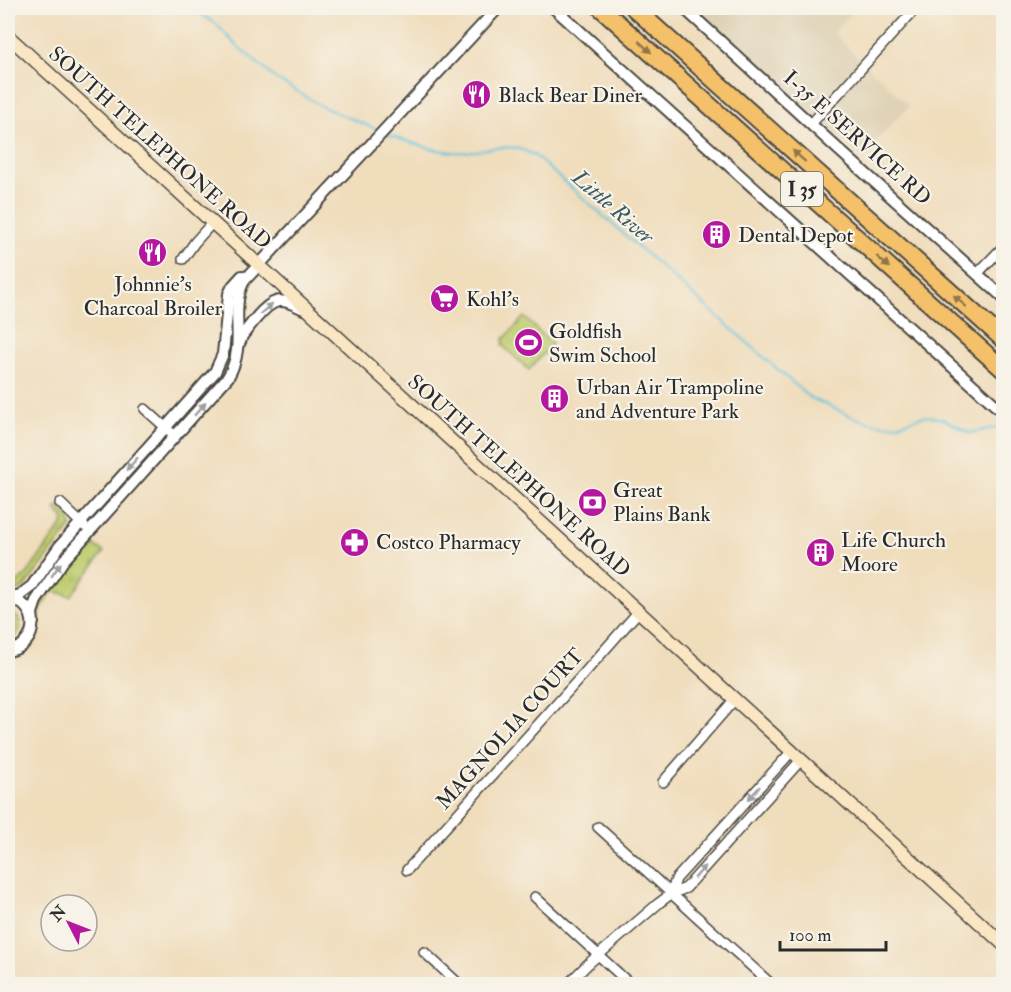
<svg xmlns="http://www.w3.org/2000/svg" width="1011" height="992" font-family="'IM FELL Double Pica',serif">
	<defs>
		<pattern id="grass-tufts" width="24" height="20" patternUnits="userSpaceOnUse" patternTransform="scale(1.5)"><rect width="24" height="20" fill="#becc6e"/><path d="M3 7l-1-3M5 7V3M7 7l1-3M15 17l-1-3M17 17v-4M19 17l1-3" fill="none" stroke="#a3af5f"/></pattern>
	</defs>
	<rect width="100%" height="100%" fill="#f7f3e8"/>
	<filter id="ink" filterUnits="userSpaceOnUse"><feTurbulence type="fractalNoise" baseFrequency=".0167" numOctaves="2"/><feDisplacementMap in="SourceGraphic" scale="12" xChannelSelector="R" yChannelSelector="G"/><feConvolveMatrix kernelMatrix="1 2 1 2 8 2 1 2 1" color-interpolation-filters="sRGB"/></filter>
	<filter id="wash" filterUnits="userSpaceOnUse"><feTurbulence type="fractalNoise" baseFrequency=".008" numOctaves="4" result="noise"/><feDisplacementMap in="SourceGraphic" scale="24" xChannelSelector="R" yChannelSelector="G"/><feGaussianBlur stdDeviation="1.35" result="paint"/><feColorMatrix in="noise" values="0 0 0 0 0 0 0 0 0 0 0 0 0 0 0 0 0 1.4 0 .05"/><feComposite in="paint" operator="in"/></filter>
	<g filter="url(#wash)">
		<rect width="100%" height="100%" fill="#f0ddbc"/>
		<polygon fill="#ddcfb1" points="697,8 856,8 833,33 909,106 861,157"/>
		<g fill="url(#grass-tufts)" stroke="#747c4c" stroke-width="1.5">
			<path d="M58,506C64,512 72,518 71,527L26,585L20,590L8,595V585L16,584L27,574L63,524L64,519L55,510Z"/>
			<path d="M83,543L86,545L83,550L84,551L87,548H93L94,546L89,545L91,543L104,552L71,596L52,591C49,596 44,602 42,608C35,626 42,644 21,654C16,657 13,659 8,659V655L16,652L35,612L62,568Z"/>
			<path d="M8,610C24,616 24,634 8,640Z"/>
		</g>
		<polygon fill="#becc6e" stroke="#747c4c" stroke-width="1.5" points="524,317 552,344 529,370 502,345 504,343 503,340"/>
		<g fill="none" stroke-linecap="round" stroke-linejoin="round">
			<g stroke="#60c3de" stroke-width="2">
				<polyline points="192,8 216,24 235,44 276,79 325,108 352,119 380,131"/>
				<path d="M385,134C407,141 430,150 453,152C484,155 504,137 535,156L809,397C836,408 862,426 893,425C901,425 909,421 916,418C936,412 952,423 969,433L1004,426"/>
			</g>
		</g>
	</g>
	<g filter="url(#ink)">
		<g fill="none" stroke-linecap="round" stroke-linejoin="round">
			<defs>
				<g id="minor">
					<polyline points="811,124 916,8"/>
					<polyline points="183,259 195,242 213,222"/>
					<polyline points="977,274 1004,246"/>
					<polyline points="145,409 175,436"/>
					<polyline points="60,503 84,526"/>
					<polyline points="663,782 735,699"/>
					<polyline points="598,827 771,984"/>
					<polyline points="407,870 580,678 639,611"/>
					<polyline points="671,894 676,879 792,751"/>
					<polyline points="535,897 630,984"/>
					<polyline points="424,952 459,984"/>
					<polyline points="568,984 588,964 659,903 671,894 686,888 801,760"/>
				</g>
				<g id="tertiary">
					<polyline points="554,8 1004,413"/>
					<polyline points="684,8 839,150 1004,298"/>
					<path d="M240,342L242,336C250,326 267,300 281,301C289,301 297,306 304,309"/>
					<polyline points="8,598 20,595 32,586 59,547 215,372 223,354 229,294 233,286 242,276"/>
					<path d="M33,622L32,613L36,601L63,561L228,377C248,344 228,311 244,281L498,8"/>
					<path d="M8,651C40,646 41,603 8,598"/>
				</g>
				<polyline id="secondary" points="8,36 1004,945"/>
				<g id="motorway">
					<polyline points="601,8 1004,370"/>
					<polyline points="634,8 1004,340"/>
				</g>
			</defs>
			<use href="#minor" stroke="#494641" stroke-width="12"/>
			<use href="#tertiary" stroke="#494641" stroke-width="14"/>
			<use href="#secondary" stroke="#494641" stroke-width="15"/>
			<use href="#motorway" stroke="#494641" stroke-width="20"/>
			<use href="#minor" stroke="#fff" stroke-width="9"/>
			<use href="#tertiary" stroke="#fff" stroke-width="10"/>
			<use href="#secondary" stroke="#fbe6c3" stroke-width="12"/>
			<use href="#motorway" stroke="#f4c16a" stroke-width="16"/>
		</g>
		<defs><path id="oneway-solid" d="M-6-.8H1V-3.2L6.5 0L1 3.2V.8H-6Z" transform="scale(1.5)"/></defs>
		<g fill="#90764a">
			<use href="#oneway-solid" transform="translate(645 47) rotate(42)"/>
			<use href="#oneway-solid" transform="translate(799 156) rotate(-138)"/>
			<use href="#oneway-solid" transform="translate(883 262) rotate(42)"/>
			<use href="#oneway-solid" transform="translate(960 301) rotate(-138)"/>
		</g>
		<g fill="#a0a0a0">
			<use href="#oneway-solid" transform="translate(266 309) rotate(-41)"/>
			<use href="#oneway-solid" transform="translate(200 409) rotate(-48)"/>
			<use href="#oneway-solid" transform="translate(132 464) rotate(132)"/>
			<use href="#oneway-solid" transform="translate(56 570) rotate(-55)"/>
			<use href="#oneway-solid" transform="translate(754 793) rotate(132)"/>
			<use href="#oneway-solid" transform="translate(700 872) rotate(-48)"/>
		</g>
	</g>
	<defs>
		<symbol id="restaurant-disc" viewBox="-11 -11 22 22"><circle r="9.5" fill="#b5179e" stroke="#f7f3e8"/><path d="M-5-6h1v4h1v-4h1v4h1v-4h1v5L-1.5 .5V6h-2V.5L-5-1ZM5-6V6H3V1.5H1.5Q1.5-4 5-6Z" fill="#fff"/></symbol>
		<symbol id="building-disc" viewBox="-11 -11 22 22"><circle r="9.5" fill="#b5179e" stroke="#f7f3e8"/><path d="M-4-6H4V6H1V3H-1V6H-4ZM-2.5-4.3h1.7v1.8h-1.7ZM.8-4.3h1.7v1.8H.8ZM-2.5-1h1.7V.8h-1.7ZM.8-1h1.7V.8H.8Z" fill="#fff"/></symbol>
		<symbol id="supermarket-disc" viewBox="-11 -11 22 22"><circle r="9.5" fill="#b5179e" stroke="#f7f3e8"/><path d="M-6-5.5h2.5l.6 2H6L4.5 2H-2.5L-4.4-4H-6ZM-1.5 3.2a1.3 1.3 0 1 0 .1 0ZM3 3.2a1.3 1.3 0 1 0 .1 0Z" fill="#fff"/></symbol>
		<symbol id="stadium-disc" viewBox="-11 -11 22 22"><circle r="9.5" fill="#b5179e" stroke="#f7f3e8"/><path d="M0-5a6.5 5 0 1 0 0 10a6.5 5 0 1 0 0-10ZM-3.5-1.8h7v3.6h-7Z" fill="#fff"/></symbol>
		<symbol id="bank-disc" viewBox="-11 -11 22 22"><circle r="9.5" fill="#b5179e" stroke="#f7f3e8"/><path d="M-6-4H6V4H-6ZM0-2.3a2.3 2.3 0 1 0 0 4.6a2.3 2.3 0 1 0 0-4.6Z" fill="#fff"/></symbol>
		<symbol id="pharmacy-disc" viewBox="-11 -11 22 22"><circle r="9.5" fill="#b5179e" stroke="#f7f3e8"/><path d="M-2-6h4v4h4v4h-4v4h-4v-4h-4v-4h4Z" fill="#fff"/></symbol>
	</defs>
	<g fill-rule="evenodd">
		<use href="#restaurant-disc" x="460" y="78" width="33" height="33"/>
		<use href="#building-disc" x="700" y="218" width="33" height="33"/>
		<use href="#restaurant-disc" x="136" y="236" width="33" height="33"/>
		<use href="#supermarket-disc" x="428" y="282" width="33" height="33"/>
		<use href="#stadium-disc" x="512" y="326" width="33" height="33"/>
		<use href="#building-disc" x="538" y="382" width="33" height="33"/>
		<use href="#bank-disc" x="576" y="486" width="33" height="33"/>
		<use href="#pharmacy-disc" x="338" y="526" width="33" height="33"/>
		<use href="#building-disc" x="804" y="536" width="33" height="33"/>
	</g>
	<g text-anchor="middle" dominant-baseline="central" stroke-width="4.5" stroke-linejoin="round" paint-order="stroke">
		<rect fill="#f7f3e8" stroke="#686764" stroke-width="1.5" x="781" y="172" width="42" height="34" rx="4.5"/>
		<g font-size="20" font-weight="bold" fill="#2b2b2b">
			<text x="802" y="189">I 35</text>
		</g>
		<g font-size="21" fill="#2b2b2b" stroke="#f7f3e8" text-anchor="start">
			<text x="498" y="95">Black Bear Diner</text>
			<text x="738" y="235">Dental Depot</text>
			<text x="153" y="284" text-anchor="middle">Johnnie's<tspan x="153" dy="24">Charcoal Broiler</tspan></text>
			<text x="466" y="299">Kohl's</text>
			<text x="549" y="331">Goldfish<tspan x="549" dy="24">Swim School</tspan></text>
			<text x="576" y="387">Urban Air Trampoline<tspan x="576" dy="24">and Adventure Park</tspan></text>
			<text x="613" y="490">Great<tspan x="613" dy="24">Plains Bank</tspan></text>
			<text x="841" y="540">Life Church<tspan x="841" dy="24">Moore</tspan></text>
			<text x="376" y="542">Costco Pharmacy</text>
		</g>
		<g font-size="21" fill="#2b2b2b" stroke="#f7f3e8">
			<text transform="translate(857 138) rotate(42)">I-35 E SERVICE RD</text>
			<text transform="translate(160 148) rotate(42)">SOUTH TELEPHONE ROAD</text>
			<text transform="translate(519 476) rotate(42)">SOUTH TELEPHONE ROAD</text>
			<text transform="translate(510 729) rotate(-48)">MAGNOLIA COURT</text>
		</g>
		<g font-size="22" font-style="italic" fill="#3b5961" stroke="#f7f3e8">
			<text transform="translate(613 207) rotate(41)">Little River</text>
		</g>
	</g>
	<rect width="1011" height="992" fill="none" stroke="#f7f3e8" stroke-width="30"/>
	<g transform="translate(69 923) rotate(312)"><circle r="28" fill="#f7f3e8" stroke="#a5a39c" stroke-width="1.5"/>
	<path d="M0-4.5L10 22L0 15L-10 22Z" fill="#b5179e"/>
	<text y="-9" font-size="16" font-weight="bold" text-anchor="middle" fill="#2b2b2b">N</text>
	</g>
	<path d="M780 941v9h106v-9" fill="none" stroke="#2b2b2b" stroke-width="3"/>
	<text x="789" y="941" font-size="18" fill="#2b2b2b" stroke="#f7f3e8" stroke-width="4.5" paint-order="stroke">100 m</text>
</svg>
